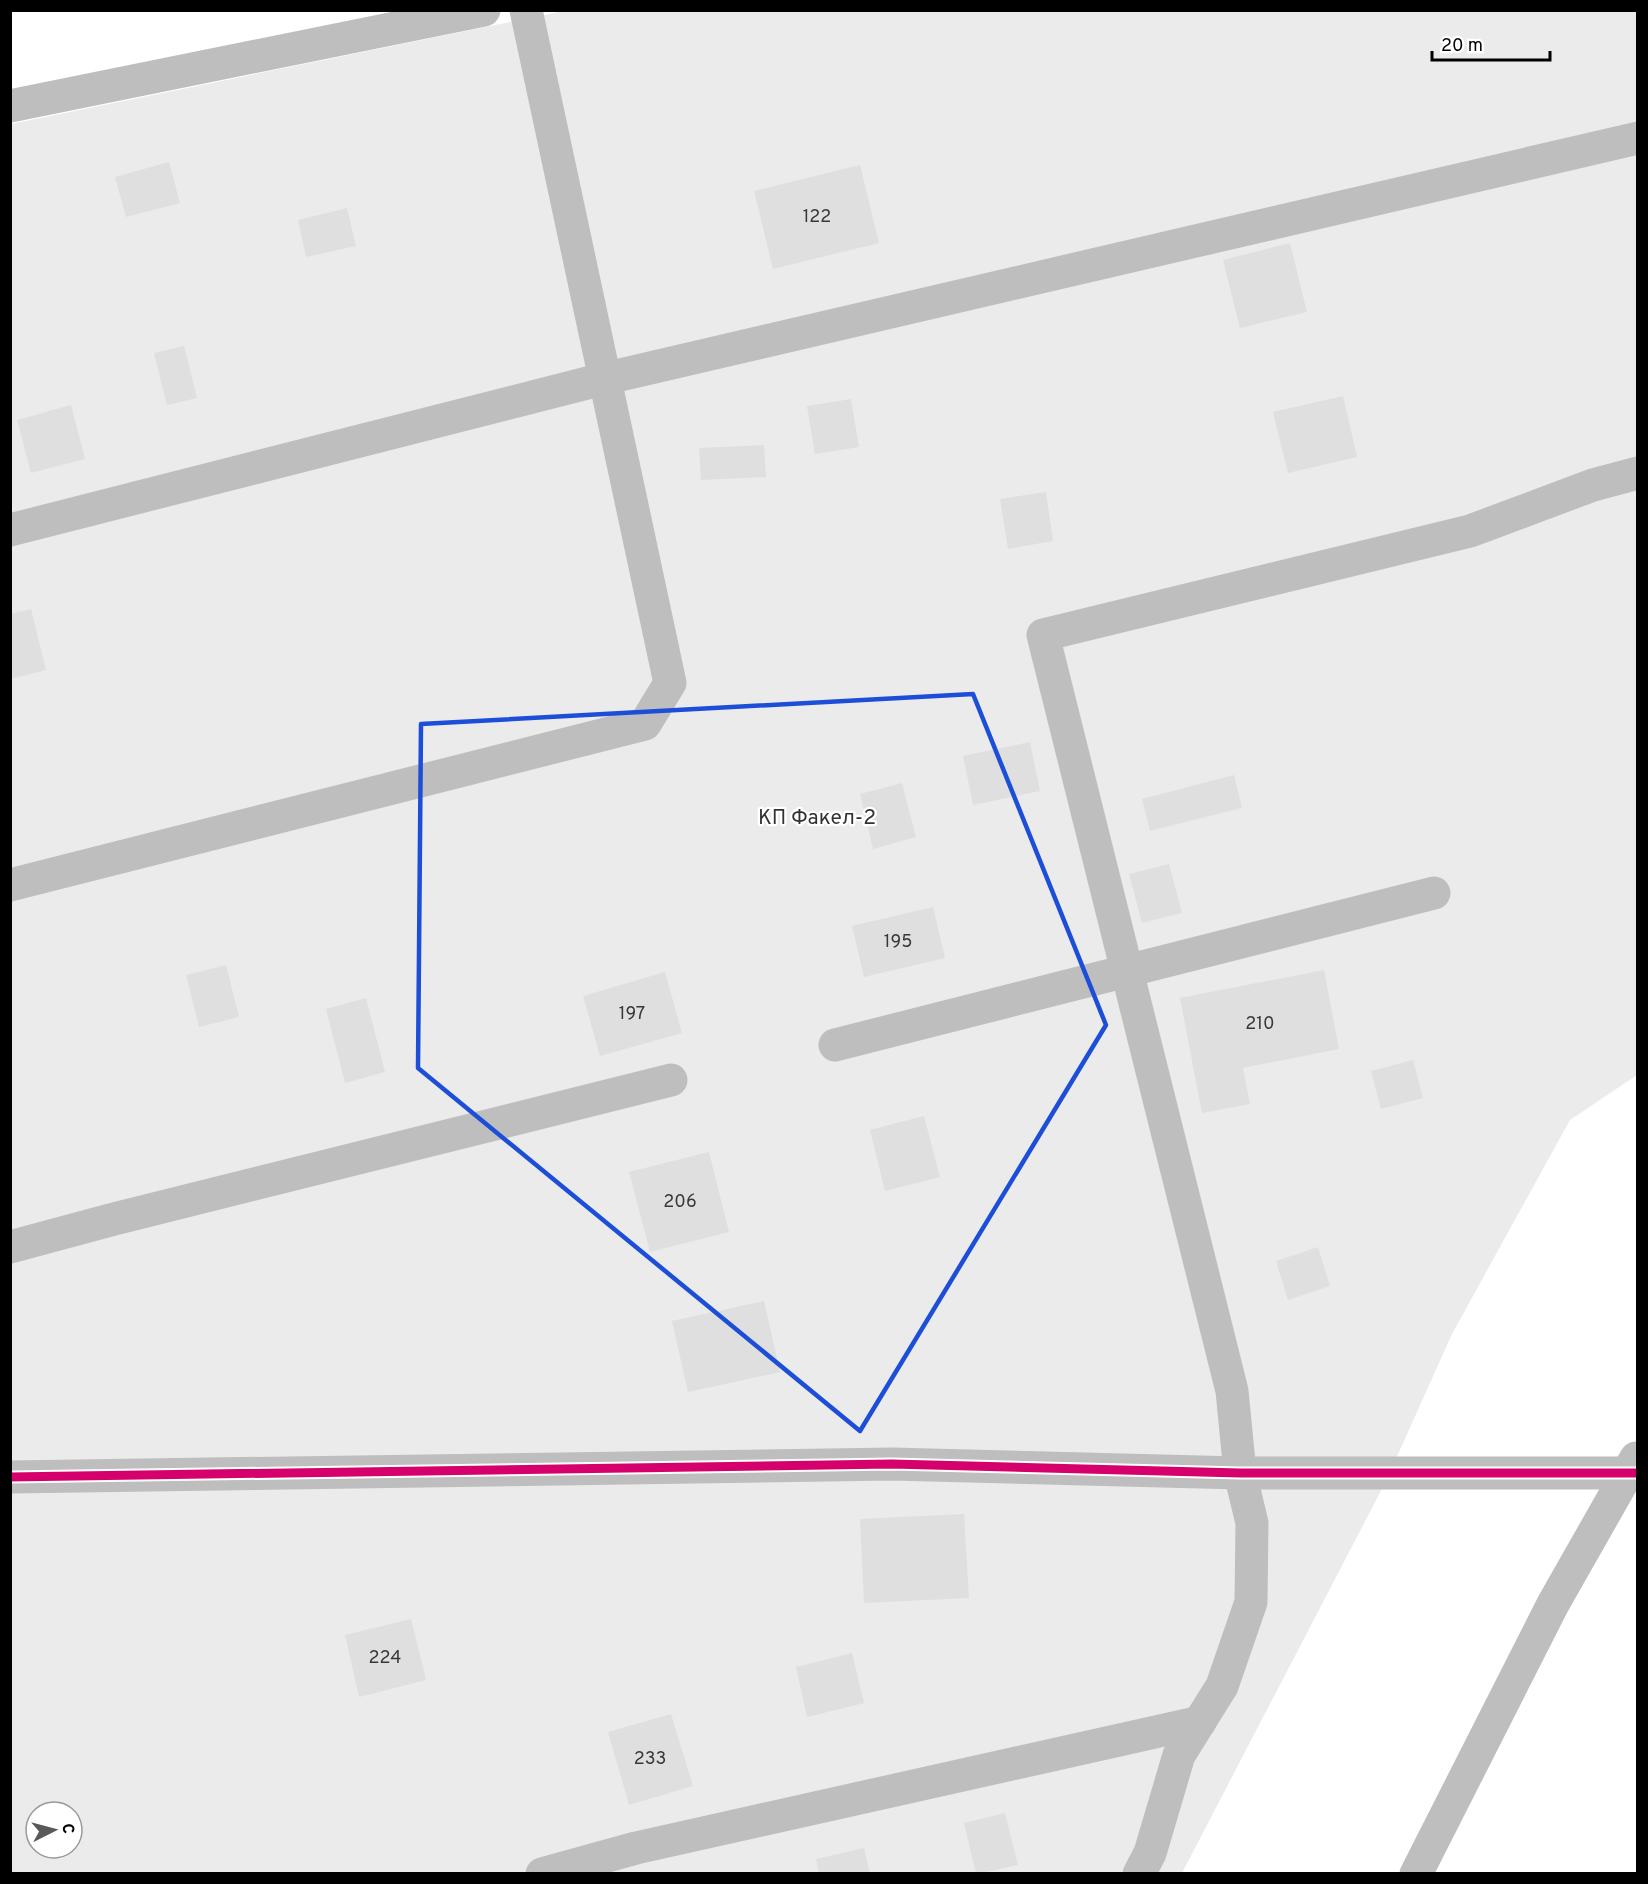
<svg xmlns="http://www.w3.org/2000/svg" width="1648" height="1884" font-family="Overpass,sans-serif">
	<rect width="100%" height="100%" fill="#fff"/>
	<path fill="#ebebeb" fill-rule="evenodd" d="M564,11H1637V1075L1570,1120L1452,1334L1386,1481L1182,1873L11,1874V124ZM36,1812H72V1848H36Z"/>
	<g fill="#dfdfdf">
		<polygon points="169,162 180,203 126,217 115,177"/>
		<polygon points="860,165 879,243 773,269 754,191"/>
		<polygon points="347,208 356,246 306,257 298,220"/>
		<polygon points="1290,243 1307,312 1240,328 1223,260"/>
		<polygon points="184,346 197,398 167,405 154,353"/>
		<polygon points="1343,396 1357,457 1288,473 1273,412"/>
		<polygon points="851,399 859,447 815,454 807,406"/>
		<polygon points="71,405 85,459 31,473 17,420"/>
		<polygon points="764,445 766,477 701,480 699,448"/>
		<polygon points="1046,492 1053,541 1008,549 1000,499"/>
		<polygon points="31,609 46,670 10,679 10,614"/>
		<polygon points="1030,742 1040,791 973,805 963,756"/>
		<polygon points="1234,775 1242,808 1150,831 1142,799"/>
		<polygon points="902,783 916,837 873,849 860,794"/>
		<polygon points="1169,864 1182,913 1142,923 1129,874"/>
		<polygon points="933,907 945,958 864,977 852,926"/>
		<polygon points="226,965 239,1017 199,1027 186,975"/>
		<polygon points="1324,970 1339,1049 1243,1068 1250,1104 1202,1113 1180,998"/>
		<polygon points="665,972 682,1033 600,1056 583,996"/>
		<polygon points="366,998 385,1072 345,1083 326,1009"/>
		<polygon points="1413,1060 1423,1098 1381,1109 1371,1071"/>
		<polygon points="924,1116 940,1177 885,1191 870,1130"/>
		<polygon points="709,1152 729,1232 650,1252 629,1172"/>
		<polygon points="1318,1247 1330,1286 1288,1300 1276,1261"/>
		<polygon points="764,1301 780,1372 688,1392 672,1321"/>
		<polygon points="964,1514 969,1598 864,1603 860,1519"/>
		<polygon points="411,1619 426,1680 359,1697 345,1635"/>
		<polygon points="852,1653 864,1703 807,1717 796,1667"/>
		<polygon points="671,1714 693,1786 629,1805 608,1732"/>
		<polygon points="1005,1813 1018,1865 976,1874 964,1823"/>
		<polygon points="864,1848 870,1874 819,1874 816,1859"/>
	</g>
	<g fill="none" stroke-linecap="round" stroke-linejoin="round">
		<g stroke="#bebebe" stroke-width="33">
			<polyline points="10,106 484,10"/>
			<polyline points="10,530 603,379 1638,138"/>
			<polyline points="10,885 645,724 670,683 526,10"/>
			<polyline points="835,1045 1434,893"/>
			<polyline points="10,1247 114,1219 671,1080"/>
			<polyline points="10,1477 892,1464 1240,1473 1638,1473"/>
			<polyline points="542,1874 636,1848 1200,1722"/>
			<polyline points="1139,1874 1150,1853 1179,1755 1222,1686 1251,1602 1252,1523 1240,1473 1232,1391 1043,635 1470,531 1593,485 1638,473"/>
			<polyline points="1416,1874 1553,1604 1636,1458"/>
		</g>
		<defs>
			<polyline id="cycleway" points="10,1477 892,1464 1240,1473 1638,1473"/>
		</defs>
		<use href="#cycleway" stroke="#fff" stroke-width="13"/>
		<use href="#cycleway" stroke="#d6006c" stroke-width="9"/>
	</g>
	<path fill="none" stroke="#1d4ed8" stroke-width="4.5" stroke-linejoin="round" d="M973,694L1106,1025L860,1431L418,1068L421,724Z"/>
	<g text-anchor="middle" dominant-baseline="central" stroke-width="4.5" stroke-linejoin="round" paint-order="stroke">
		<g font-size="18" fill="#383838">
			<text x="817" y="217">122</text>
			<text x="898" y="942">195</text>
			<text x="632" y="1014">197</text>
			<text x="1260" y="1024">210</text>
			<text x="680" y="1202">206</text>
			<text x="385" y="1658">224</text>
			<text x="650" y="1759">233</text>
		</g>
		<g font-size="21" fill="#323232" stroke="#fff">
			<text x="817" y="818">КП Факел-2</text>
		</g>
	</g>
	<rect width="1648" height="1884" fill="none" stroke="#000000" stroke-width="24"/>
	<g transform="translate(54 1830) rotate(84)"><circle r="28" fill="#ffffff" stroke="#999999" stroke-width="1.5"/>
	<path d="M0-4.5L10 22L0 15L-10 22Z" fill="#595959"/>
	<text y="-9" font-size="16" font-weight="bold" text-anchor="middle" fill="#000000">С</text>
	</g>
	<path d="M1432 51v9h118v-9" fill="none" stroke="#000000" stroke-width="3"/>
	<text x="1441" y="51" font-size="18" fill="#000000" stroke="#ffffff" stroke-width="4.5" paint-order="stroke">20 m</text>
</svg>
